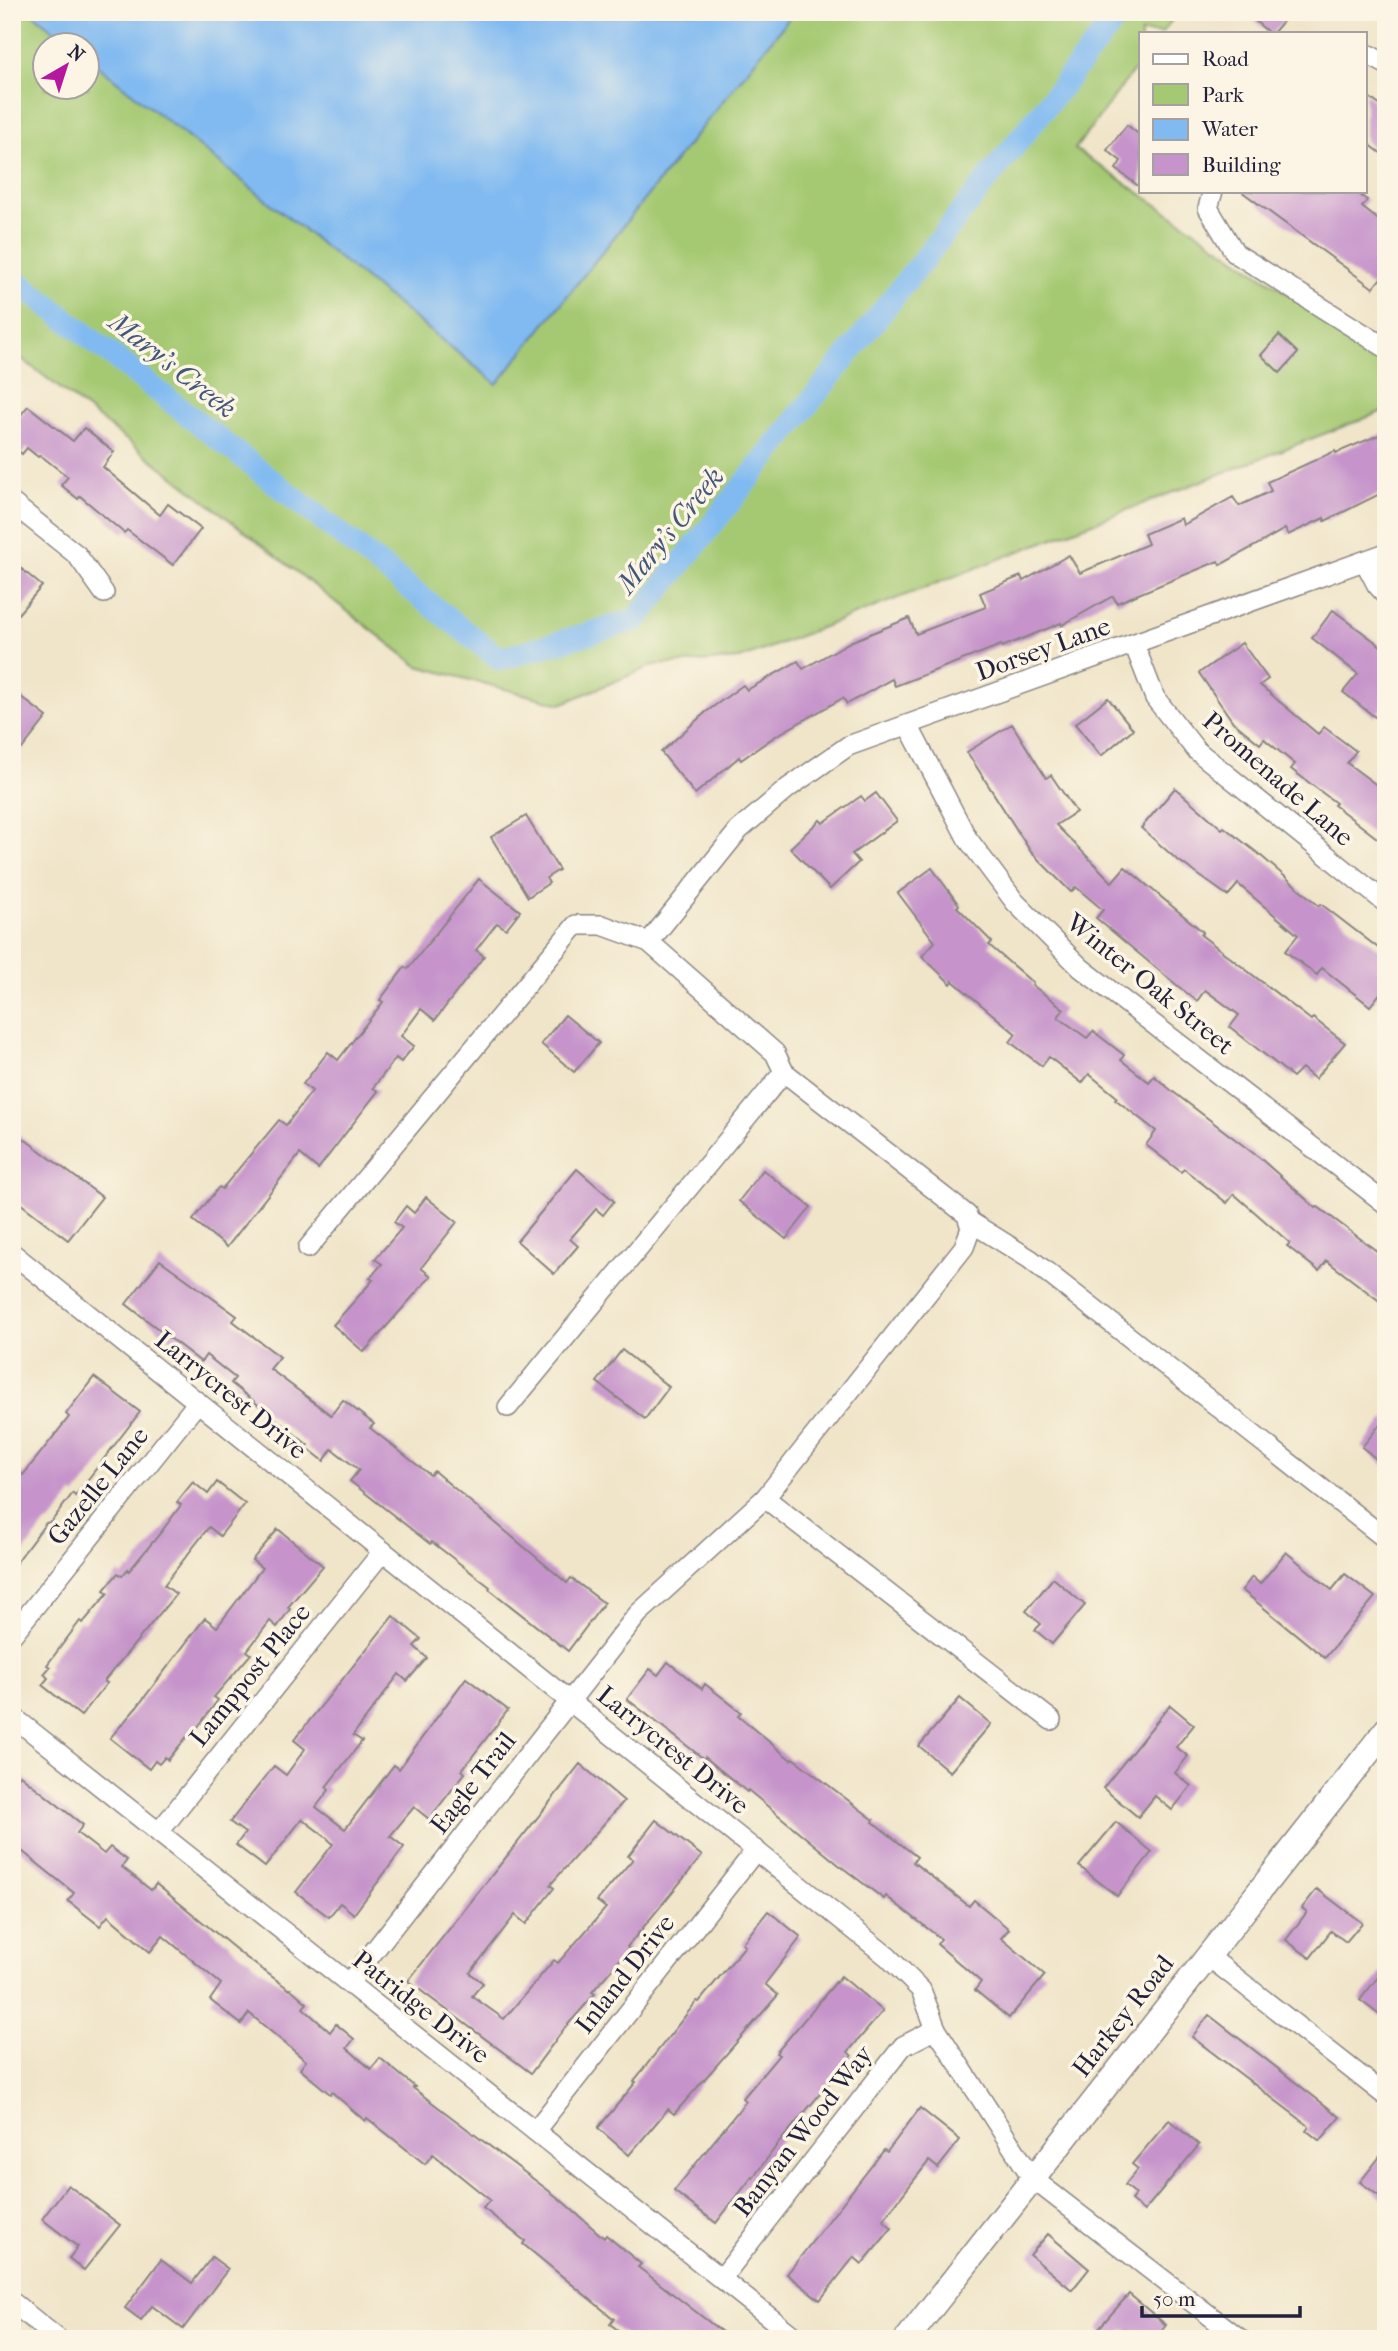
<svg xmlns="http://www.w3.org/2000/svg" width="1398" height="2351" font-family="'IM FELL French Canon',serif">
	<rect width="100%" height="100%" fill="#fcf5e5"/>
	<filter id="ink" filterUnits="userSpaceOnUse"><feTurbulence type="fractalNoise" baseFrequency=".0143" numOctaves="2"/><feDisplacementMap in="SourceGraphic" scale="14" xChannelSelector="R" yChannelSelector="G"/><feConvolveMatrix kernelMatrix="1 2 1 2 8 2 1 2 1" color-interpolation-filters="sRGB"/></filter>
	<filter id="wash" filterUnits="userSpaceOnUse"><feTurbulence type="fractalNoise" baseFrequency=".00686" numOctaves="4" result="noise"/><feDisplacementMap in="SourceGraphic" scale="28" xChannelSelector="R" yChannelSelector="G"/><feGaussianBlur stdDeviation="1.57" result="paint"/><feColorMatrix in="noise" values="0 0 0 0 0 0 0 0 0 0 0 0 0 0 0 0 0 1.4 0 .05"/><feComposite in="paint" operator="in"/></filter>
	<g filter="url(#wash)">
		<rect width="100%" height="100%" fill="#f0e5c9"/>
		<path fill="#a5c972" stroke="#647656" stroke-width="2" fill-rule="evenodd" d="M12,12H1178L1162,33H1141V61L1075,149L1385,360L1386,410L740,659L654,665L561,704L418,666L12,351ZM46,46H88V88H46Z"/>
		<polygon fill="#80baf1" stroke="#516e96" stroke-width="2" points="31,12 794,12 497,384 88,58 88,46 72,45"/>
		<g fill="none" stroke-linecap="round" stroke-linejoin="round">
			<polyline stroke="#80baf1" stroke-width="23" points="12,277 500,659 636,620 1121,12"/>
		</g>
		<g id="blocks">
			<g fill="#c694cb">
				<polygon points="1245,12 1277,12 1285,19 1273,33 1269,33"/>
				<polygon points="1365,94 1386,110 1386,157 1365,141"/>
				<polygon points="1127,125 1141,136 1141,188 1116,169 1121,161 1107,150"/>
				<polygon points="1241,191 1354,191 1367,200 1362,207 1386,226 1386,272 1373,288"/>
				<polygon points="1279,335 1298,353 1280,373 1261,355"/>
				<polygon points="28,406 73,441 84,428 114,452 103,467 160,515 168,504 201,529 173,565 127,530 124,533 80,496 78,499 61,485 68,477 40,455 38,457 27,448 22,454 12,446 12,426"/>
				<polygon points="1386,432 1386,491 1325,521 1324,518 1288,535 1285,529 1220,565 1218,561 1117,603 1113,596 1062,625 1061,623 1002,647 1001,645 895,686 892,679 847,704 843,698 774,737 741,760 739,757 695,794 661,752 706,712 743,685 747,690 798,661 803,669 850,642 909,618 916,634 986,607 980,593 1021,576 1023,581 1069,555 1080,573 1148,544 1144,534 1181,518 1183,525 1233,497 1239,506 1271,491 1267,482 1335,451 1336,453"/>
				<polygon points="12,561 42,586 12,621"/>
				<polygon points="1333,610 1386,650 1386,703 1375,717 1343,692 1358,674 1312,638"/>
				<polygon points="1242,643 1268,679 1260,685 1318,734 1324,727 1356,751 1347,763 1386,792 1386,845 1334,805 1336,803 1291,769 1295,764 1264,739 1260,744 1233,722 1199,673"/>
				<polygon points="12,690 47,717 22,749 12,742"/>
				<polygon points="1108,698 1133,729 1101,756 1075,724"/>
				<polygon points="1012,724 1046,778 1051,775 1076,812 1056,825 1112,882 1125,867 1203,932 1201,935 1311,1020 1313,1018 1345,1043 1315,1079 1302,1068 1293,1077 1230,1027 1239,1015 1205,990 1197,1001 1179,987 1096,918 1103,910 1076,887 1071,892 1031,852 967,752"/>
				<polygon points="1175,788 1222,829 1224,827 1260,855 1319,906 1321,904 1386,954 1386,986 1370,1006 1322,968 1317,975 1285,951 1298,935 1238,884 1228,896 1175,858 1141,828"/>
				<polygon points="876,793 897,821 852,854 859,862 830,889 790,848 820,820 823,823 861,796 865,801"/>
				<polygon points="526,816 559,870 546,878 549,883 528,897 491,837"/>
				<polygon points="932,868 959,905 957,907 992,942 989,945 1033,983 1032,985 1064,1009 1058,1017 1087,1038 1093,1031 1124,1055 1121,1060 1149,1082 1154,1076 1172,1091 1261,1159 1316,1208 1318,1207 1386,1258 1386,1306 1327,1261 1319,1271 1287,1246 1290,1243 1234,1194 1227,1203 1184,1169 1181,1172 1146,1145 1156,1131 1115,1099 1117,1097 1089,1074 1082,1083 1049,1057 1042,1066 1010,1042 1016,1034 953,981 951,984 922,956 935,942 898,893"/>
				<polygon points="479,879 520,911 506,929 497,923 476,950 484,956 435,1020 421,1009 401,1036 414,1046 401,1062 396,1058 373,1088 378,1091 318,1169 300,1154 227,1247 193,1220 219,1187 222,1189 279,1120 286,1125 312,1091 303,1084 328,1052 338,1060 383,1002 380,1000 405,967 408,969"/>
				<polygon points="565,1015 599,1043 574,1072 541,1044"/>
				<polygon points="19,1135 102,1197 68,1240 12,1197 12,1144"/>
				<polygon points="577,1169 614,1201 603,1215 596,1209 570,1239 578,1246 554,1274 517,1241"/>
				<polygon points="763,1170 811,1207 786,1239 739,1201"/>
				<polygon points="426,1197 457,1222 421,1268 431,1276 364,1352 333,1325 373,1280 370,1278 382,1264 375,1259 402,1228 394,1222 406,1206 414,1213"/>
				<polygon points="160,1260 237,1316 233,1321 280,1357 270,1369 331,1415 343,1400 374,1424 370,1428 430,1475 434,1471 567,1583 571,1578 604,1603 568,1651 489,1589 490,1587 432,1542 430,1544 350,1481 359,1470 332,1449 324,1461 306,1447 308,1445 231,1383 235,1378 206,1355 201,1362 126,1304"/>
				<polygon points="622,1350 669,1387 645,1419 597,1382"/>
				<polygon points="94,1377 140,1412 75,1496 73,1493 51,1522 46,1523 12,1568 12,1466 23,1475 69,1417 66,1414"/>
				<polygon points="1386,1417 1386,1467 1362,1447"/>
				<polygon points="193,1482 208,1494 217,1482 245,1504 220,1536 209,1527 164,1585 176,1594 104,1681 107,1683 81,1716 42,1685 48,1678 44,1674 50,1667 47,1665 80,1621 83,1623 108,1593 104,1590 118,1573 122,1576 128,1569 129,1571 162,1531 181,1505 177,1502"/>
				<polygon points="278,1529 323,1566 288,1607 290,1609 277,1627 270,1621 247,1651 251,1654 214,1697 218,1700 191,1736 189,1734 168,1760 165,1757 159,1764 155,1761 149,1769 110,1738 137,1707 205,1618 217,1627 262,1568 252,1560"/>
				<polygon points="1286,1552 1332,1590 1345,1574 1375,1597 1325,1658 1242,1590 1252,1577 1260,1584"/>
				<polygon points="1053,1578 1085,1605 1052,1644 1035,1630 1041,1624 1026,1611"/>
				<polygon points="393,1616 421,1639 414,1646 427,1658 407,1681 399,1674 353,1735 362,1741 326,1787 329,1790 316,1807 345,1829 394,1765 399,1769 466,1678 508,1710 462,1770 465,1773 429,1819 414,1807 390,1836 404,1847 354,1914 340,1903 329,1917 296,1892 333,1844 327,1838 302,1819 265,1867 236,1845 245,1833 230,1822 274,1766 286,1775 305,1749 294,1740"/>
				<polygon points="668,1662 702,1689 705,1684 741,1712 738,1716 791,1760 793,1758 874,1820 873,1822 917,1857 913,1862 969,1906 974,1900 1009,1929 1001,1938 1045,1975 1009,2018 975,1990 981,1982 937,1944 941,1939 886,1896 884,1899 839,1865 748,1790 747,1792 705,1757 704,1759 627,1699 650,1669 658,1675"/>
				<polygon points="960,1698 991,1724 950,1772 919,1746"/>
				<polygon points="1170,1705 1194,1725 1176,1747 1188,1756 1175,1773 1191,1786 1172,1810 1155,1796 1138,1817 1103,1788"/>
				<polygon points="580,1764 624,1801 550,1885 554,1888 526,1924 515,1915 470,1973 483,1983 472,1996 504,2019 554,1960 558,1963 606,1908 597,1901 633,1859 628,1856 656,1820 702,1856 627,1947 629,1949 592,1992 595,1994 564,2029 531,2073 408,1981"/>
				<polygon points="20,1775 83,1825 77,1833 104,1854 110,1847 127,1860 122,1867 151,1890 156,1884 244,1956 290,1990 291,1989 307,2003 303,2008 330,2032 336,2024 354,2039 347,2048 371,2069 380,2058 415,2087 413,2088 561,2200 604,2238 606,2235 641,2264 638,2267 731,2339 630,2339 610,2324 614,2319 523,2244 525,2241 483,2208 490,2200 433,2154 425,2164 367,2118 365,2121 332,2092 330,2094 300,2069 306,2061 249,2013 241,2024 210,2000 221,1984 163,1936 150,1952 108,1916 100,1926 68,1901 74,1893 12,1843 12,1784"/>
				<polygon points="1116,1822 1152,1852 1117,1896 1079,1866"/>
				<polygon points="1317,1889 1362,1923 1346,1942 1331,1931 1310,1958 1286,1940 1307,1912 1302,1908"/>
				<polygon points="768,1911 801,1937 765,1984 778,1995 674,2114 668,2109 629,2155 598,2128 636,2082 634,2081 697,2001 699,2002 745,1946 742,1944"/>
				<polygon points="1386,1967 1386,2020 1360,2000"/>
				<polygon points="841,1976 883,2011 848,2052 852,2056 777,2145 753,2178 752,2177 716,2223 674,2191 746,2101 743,2098 779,2055 776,2053"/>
				<polygon points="1209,2015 1340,2117 1320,2141 1306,2130 1309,2126 1192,2037"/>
				<polygon points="920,2108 960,2140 938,2168 929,2161 883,2220 892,2228 862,2264 854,2257 820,2300 787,2274 884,2150 887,2152"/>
				<polygon points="1169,2120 1199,2145 1144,2211 1131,2200 1136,2194 1125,2185 1138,2169 1132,2164"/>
				<polygon points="1386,2149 1386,2201 1360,2182"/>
				<polygon points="68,2185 120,2225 84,2270 69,2258 78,2247 42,2219"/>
				<polygon points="1048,2234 1089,2269 1072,2290 1030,2255"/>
				<polygon points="212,2257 228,2269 183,2329 152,2306 141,2320 125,2308 161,2260 192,2283"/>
				<polygon points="1129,2294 1166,2325 1155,2339 1135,2339 1124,2329 1115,2339 1109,2339 1098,2329"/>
			</g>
		</g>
	</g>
	<g filter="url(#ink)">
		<use href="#blocks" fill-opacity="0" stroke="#898482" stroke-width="2"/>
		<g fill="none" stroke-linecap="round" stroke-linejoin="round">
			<defs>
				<g id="minor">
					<polyline points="1365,53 1386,64"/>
					<polyline points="1213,191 1208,208 1235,253 1386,348"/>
					<polyline points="12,503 77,555 104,593"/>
					<polyline points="1365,562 1377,585 1386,595"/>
					<polyline points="1134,644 1155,698 1196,750 1386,903"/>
					<polyline points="908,725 967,838 1015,902 1081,968 1386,1204"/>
					<polyline points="969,1221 1030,1259 1386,1539"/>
					<polyline points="308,1248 576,925 602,925 649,942 739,830 788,788 848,746 1386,553"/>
					<polyline points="12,1253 888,1957 921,1990 936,2029 1033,2179 1240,2339"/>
					<polyline points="508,1407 784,1072 775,1053 649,942"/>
					<polyline points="765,1498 1051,1720"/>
					<polyline points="12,1635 198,1402"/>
					<polyline points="12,1716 797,2339"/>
					<polyline points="159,1832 383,1551"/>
					<polyline points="1208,1956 1386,2096"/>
					<polyline points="349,1983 638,1614 765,1498 964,1247 971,1228 967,1215 784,1072"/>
					<polyline points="535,2131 756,1850"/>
					<polyline points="721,2279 903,2046 936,2029"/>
					<polyline points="12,2302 58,2339"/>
				</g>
				<polyline id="tertiary" points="907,2339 1386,1730"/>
			</defs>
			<use href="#minor" stroke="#898482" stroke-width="22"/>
			<use href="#tertiary" stroke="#898482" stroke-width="27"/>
			<use href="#minor" stroke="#fff" stroke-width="19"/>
			<use href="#tertiary" stroke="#fff" stroke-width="24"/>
		</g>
	</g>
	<g text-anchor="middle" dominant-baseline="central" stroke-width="7" stroke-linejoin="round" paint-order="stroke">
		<g font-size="26" fill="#22223b" stroke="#fcf5e5">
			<text transform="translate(1043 649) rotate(-20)">Dorsey Lane</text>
			<text transform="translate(1278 779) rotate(41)">Promenade Lane</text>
			<text transform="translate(1150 984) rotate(39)">Winter Oak Street</text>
			<text transform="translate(231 1395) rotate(39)">Larrycrest Drive</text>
			<text transform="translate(98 1486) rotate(-51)">Gazelle Lane</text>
			<text transform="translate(250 1675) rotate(-51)">Lamppost Place</text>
			<text transform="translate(673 1750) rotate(39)">Larrycrest Drive</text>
			<text transform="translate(473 1783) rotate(-52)">Eagle Trail</text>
			<text transform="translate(625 1974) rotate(-52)">Inland Drive</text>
			<text transform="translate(421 2007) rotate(38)">Patridge Drive</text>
			<text transform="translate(1123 2016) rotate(-52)">Harkey Road</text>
			<text transform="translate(803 2131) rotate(-52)">Banyan Wood Way</text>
		</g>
		<g font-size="28" font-style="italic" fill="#43577b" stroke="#fcf5e5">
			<text transform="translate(173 365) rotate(38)">Mary's Creek</text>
			<text transform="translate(670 530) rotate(-51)">Mary's Creek</text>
		</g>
	</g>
	<rect width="1398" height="2351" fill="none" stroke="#fcf5e5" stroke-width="42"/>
	<rect x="1139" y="32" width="228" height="161" fill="#fcf5e5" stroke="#a5a1a1" stroke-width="2"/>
	<rect x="1153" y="54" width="35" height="10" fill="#ffffff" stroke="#a5a1a1" stroke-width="2"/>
	<text x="1202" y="66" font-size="21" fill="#22223b">Road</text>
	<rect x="1153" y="84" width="35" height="21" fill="#a5c972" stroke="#a5a1a1" stroke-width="2"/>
	<text x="1202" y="102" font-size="21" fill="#22223b">Park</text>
	<rect x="1153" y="119" width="35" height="21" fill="#80baf1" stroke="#a5a1a1" stroke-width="2"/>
	<text x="1202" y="136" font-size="21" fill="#22223b">Water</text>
	<rect x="1153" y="154" width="35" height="21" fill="#c694cb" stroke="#a5a1a1" stroke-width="2"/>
	<text x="1202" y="172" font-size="21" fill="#22223b">Building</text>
	<g transform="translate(66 66) rotate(39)"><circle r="33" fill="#fcf5e5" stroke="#a5a1a1" stroke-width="2"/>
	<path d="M0-5L12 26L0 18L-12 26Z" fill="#b5179e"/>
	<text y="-10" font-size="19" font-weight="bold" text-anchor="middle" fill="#22223b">N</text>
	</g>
	<path d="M1142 2306v10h158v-10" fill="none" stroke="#22223b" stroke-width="3.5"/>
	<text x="1153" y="2306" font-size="21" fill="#22223b" stroke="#fcf5e5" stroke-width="5" paint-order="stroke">50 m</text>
</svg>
